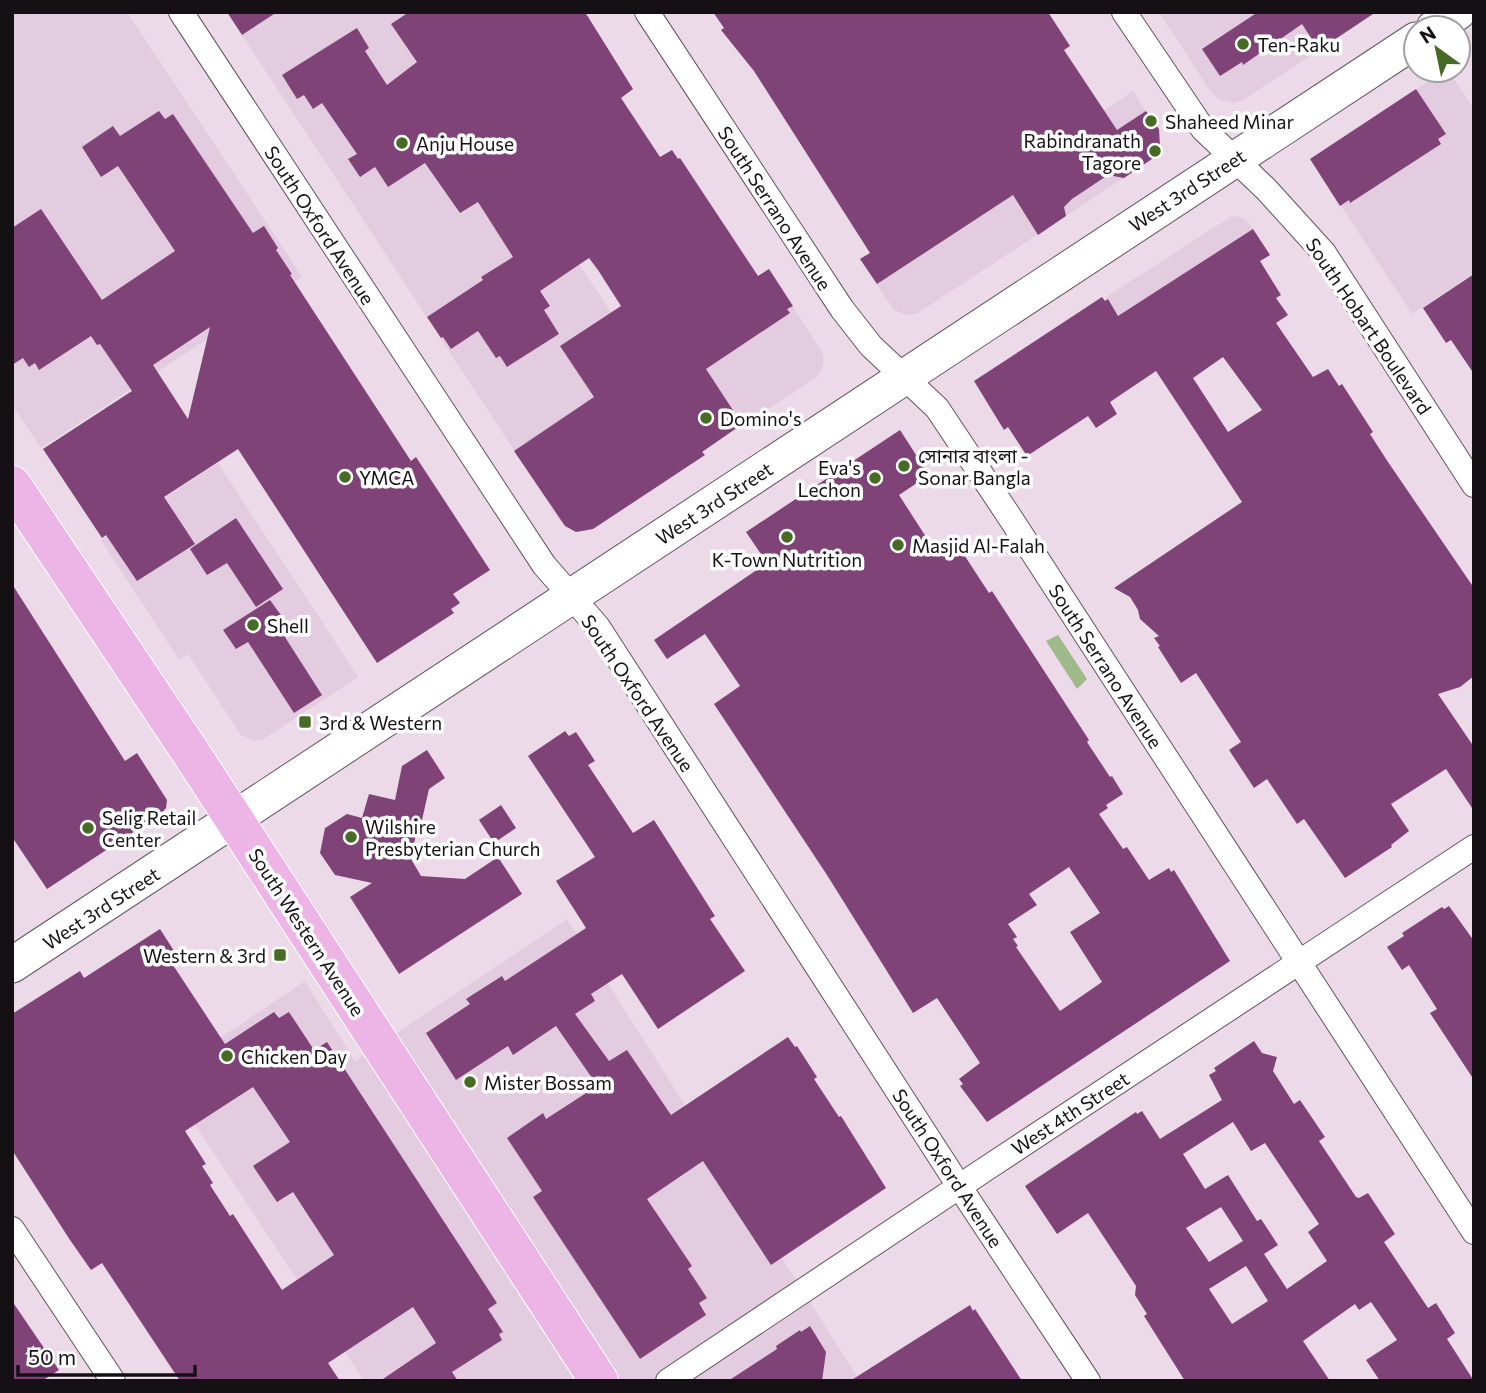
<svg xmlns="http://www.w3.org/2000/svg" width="1486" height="1393" font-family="Commissioner,'Noto Sans Bengali',sans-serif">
	<rect width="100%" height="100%" fill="#ecdae9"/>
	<g fill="#e3ccdf">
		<polygon points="12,12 127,12 302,277 41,448 12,405"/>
		<polygon points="227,12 413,12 639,355 769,269 822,352 824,360 821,372 817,377 703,451 705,455 593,529 580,532 571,530 561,522"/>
		<polygon points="1159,12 1376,12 1243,100 1233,103 1220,100 1210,91"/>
		<polygon points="1446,70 1448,70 1474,109 1474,273 1412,314 1310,159"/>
		<polygon points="1133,91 1160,134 1160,148 1152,159 918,313 906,315 894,310 860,259 993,172 999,181"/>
		<polygon points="1232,216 1244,218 1248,222 1270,255 1136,343 1106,297"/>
		<polygon points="218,463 358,677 262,740 254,741 241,735 188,654 179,660 101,540"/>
		<polygon points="567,919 860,1381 364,1381 163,1076 305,981 355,1061"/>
	</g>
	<polygon fill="#9eb98a" points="1058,635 1087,679 1077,689 1046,641"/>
	<g fill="#804378" fill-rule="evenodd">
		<polygon points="227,12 277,12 242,35"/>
		<polygon points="409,12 585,12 633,89 621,98 660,157 672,150 678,159 680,158 758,276 769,269 793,306 787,309 790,313 706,369 740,421 736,423 738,427 702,452 705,455 593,529 576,532 565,526 514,451 594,397 560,346 621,306 598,270 589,258 540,291 550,306 544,310 559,334 507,367 500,356 496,358 478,331 451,349 443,337 441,338 427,317 483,280 481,277 513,257 478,202 460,213 425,163 388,187 375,167 360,177 348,159 357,154 322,103 313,109 304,95 297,99 282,75 357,28 369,48 365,51 387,85 417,62 391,24"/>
		<polygon points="713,12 1048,12 1070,46 1064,50 1117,130 1146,111 1159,129 1160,148 1152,159 1124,178 1108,175 1072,199 1064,207 1066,216 1038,235 1013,195 877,284 860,259 870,253 754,71 721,30 724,28"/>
		<polygon points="1258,12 1376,12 1319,50 1302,24 1243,65 1242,62 1220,76 1202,49"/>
		<polygon points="1416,89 1446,134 1438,139 1441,144 1350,203 1349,200 1340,206 1310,159"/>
		<path d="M159,111L165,119L173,114L253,233L264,226L278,248L276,250L292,274L290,275L411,461L416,457L490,570L453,594L460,603L451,609L454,613L377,663L238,449L164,497L195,544L137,581L106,535L102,538L43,449L132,391L100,344L97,345L91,336L39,370L35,363L29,367L23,358L12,365V228L41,209L102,300L175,251L118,166L101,177L82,147L113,126L120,136ZM210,327L188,419L153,365Z"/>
		<path d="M1253,229L1270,255L1260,261L1281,295L1276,298L1288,315L1276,323L1313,377L1328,369L1339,386L1342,384L1373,432L1370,434L1386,459L1474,588V676L1460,687L1438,694L1474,747V811L1446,769L1391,804L1409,831L1391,845L1392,847L1345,878L1304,819L1297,824L1267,779L1254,788L1229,750L1241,742L1196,673L1181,683L1158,647L1160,646L1154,638L1159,636L1140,619L1138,610L1130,597L1114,588L1242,502L1156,371L1110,402L1117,414L1096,428L1088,416L1027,456L1008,427L1004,430L974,381L1102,297L1105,301L1108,299L1118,316ZM1223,357L1262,410L1228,432L1193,378Z"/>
		<polygon points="1474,274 1474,374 1451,340 1446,343 1423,308"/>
		<path d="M900,430L929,475L899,495L937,554L953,544L954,546L957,544L989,593L992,591L1089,740L1087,742L1110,777L1112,776L1123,794L1106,805L1108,808L1099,814L1123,849L1127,847L1149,880L1169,868L1171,872L1174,870L1230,961L987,1122L960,1086L963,1084L959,1079L980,1063L937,998L913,1013L827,875L714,704L740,686L705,634L667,659L654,640L767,563L746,532ZM1069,867L1100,913L1070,932L1102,982L1060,1011L1016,947L1018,946L1013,939L1017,937L1008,924L1037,905L1029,894Z"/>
		<polygon points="236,518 283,589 256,607 227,563 207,575 190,549"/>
		<polygon points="12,584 125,761 137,753 167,800 166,808 161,814 47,889 12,837"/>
		<polygon points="270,600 283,618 276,623 322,695 294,713 248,642 236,649 223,630"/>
		<polygon points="565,731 569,736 576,732 595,761 588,765 633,833 654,820 715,916 710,919 745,971 658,1029 622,974 591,994 595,1001 575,1014 609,1061 627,1050 671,1115 788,1037 795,1047 797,1046 817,1077 814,1079 839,1117 841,1116 886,1188 771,1265 703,1161 647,1199 692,1266 688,1269 707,1298 699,1303 706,1315 640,1359 533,1197 542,1191 507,1138 543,1113 546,1119 594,1088 589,1080 592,1078 556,1026 513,1055 508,1046 456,1080 426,1033 470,1004 466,999 502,976 505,981 586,928 556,881 595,857 528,756"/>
		<polygon points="427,750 445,778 429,789 422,820 419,819 411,859 421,876 465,879 498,857 522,894 399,974 350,897 372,883 335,875 320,853 325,828 347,814 362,818 369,794 395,800 402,766"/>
		<polygon points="501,805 516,828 494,843 479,820"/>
		<polygon points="1449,906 1474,941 1474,1080 1430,1013 1437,1009 1421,984 1409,965 1402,970 1387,947 1404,936 1402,933 1442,907 1444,909"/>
		<path d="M160,929L176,954L169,959L225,1044L274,1012L279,1018L289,1012L314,1050L327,1042L497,1303L488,1309L503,1332L499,1334L502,1340L452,1372L458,1381H380L436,1343L413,1307L328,1363L340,1381H180L102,1263L91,1270L70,1240L12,1150V1014L80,971L84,978ZM253,1087L290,1142L253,1166L277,1202L293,1192L334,1255L282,1290L233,1214L230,1216L210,1185L213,1183L202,1166L206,1164L185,1131Z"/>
		<path d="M1254,1041L1262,1053L1277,1057L1273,1071L1294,1104L1300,1100L1325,1137L1319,1141L1356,1197L1359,1198L1368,1193L1395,1234L1384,1242L1428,1308L1436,1303L1455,1333L1447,1339L1474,1381H1380L1366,1360L1397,1340L1371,1302L1359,1310L1355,1304L1303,1341L1330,1381H1185L1144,1316L1147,1314L1135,1295L1136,1286L1088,1213L1057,1234L1025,1186L1136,1112L1137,1114L1142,1111L1160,1139L1222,1100L1209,1075L1216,1071L1214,1068ZM1233,1122L1251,1151L1265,1143L1319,1224L1308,1232L1327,1261L1287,1289L1264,1254L1278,1245L1261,1219L1257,1221L1228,1175L1205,1189L1183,1154ZM1221,1207L1243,1241L1209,1262L1186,1228ZM1246,1266L1268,1301L1232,1324L1209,1289Z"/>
		<polygon points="12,1301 59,1370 42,1381 12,1381"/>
		<polygon points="970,1305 973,1311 975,1309 1022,1381 850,1381"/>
		<polygon points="810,1326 826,1352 822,1381 728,1381 777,1349 776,1346 800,1330 801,1332"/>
	</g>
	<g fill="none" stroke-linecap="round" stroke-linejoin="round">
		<defs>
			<g id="street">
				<polyline points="181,12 544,565 598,627 959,1186 1088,1381"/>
				<polyline points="647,12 842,309 871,346 937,408 1011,519 1474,1232"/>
				<polyline points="1124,12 1203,129 1266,189 1324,253 1474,485"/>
				<polyline points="12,1229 113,1381"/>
				<polyline points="668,1381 987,1168 1474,847"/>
			</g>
			<g id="secondary">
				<polyline points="1434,28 1458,12"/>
				<polyline points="12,965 1416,40"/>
			</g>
			<polyline id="primary" points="12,485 191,753 599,1381"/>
		</defs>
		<use href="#street" stroke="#62535f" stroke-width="26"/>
		<use href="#secondary" stroke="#62535f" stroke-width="37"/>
		<use href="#primary" stroke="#fff" stroke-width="40"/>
		<use href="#street" stroke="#fff" stroke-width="24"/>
		<use href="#secondary" stroke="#fff" stroke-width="35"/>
		<use href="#primary" stroke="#edb4e6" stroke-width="38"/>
	</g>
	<g fill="#476b24" stroke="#fff" stroke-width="2.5">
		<circle cx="1243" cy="44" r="7"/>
		<circle cx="1151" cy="121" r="7"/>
		<circle cx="402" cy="143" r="7"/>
		<circle cx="1155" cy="151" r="7"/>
		<circle cx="706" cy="418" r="7"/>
		<circle cx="904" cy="466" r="7"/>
		<circle cx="345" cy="477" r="7"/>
		<circle cx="875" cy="478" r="7"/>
		<circle cx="787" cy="537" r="7"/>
		<circle cx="898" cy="545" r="7"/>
		<circle cx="253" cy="625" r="7"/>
		<rect x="298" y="715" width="14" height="14" rx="3.5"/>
		<circle cx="88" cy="828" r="7"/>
		<circle cx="351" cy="837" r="7"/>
		<rect x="273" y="948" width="14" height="14" rx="3.5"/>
		<circle cx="227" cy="1056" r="7"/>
		<circle cx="470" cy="1082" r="7"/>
	</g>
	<g text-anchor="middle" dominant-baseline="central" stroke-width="7" stroke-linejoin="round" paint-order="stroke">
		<g font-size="19" fill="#151014" stroke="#fff" text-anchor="start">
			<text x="1257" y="44">Ten-Raku</text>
			<text x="1165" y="121">Shaheed Minar</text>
			<text x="1141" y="140" text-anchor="end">Rabindranath<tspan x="1141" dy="22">Tagore</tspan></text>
			<text x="416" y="143">Anju House</text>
			<text x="720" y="418">Domino's</text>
			<text x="918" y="455">সোনার বাংলা -<tspan x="918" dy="22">Sonar Bangla</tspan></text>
			<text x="861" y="467" text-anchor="end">Eva's<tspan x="861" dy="22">Lechon</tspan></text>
			<text x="359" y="477">YMCA</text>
			<text x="912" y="545">Masjid Al-Falah</text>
			<text x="787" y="559" text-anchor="middle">K-Town Nutrition</text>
			<text x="267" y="625">Shell</text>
			<text x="319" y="722">3rd &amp; Western</text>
			<text x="102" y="817">Selig Retail<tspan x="102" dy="22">Center</tspan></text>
			<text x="365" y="826">Wilshire<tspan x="365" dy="22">Presbyterian Church</tspan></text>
			<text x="266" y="955" text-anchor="end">Western &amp; 3rd</text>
			<text x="241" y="1056">Chicken Day</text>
			<text x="484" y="1082">Mister Bossam</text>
		</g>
		<g font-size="19" fill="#151014" stroke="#fff">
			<text transform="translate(1187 190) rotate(-33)">West 3rd Street</text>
			<text transform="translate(775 208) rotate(57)">South Serrano Avenue</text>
			<text transform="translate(320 225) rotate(57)">South Oxford Avenue</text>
			<text transform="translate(1369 326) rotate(56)">South Hobart Boulevard</text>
			<text transform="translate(714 503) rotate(-33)">West 3rd Street</text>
			<text transform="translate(1106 666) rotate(57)">South Serrano Avenue</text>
			<text transform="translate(638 693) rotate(56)">South Oxford Avenue</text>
			<text transform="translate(101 908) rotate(-33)">West 3rd Street</text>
			<text transform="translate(307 932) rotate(57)">South Western Avenue</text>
			<text transform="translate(1070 1113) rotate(-33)">West 4th Street</text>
			<text transform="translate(948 1168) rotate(57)">South Oxford Avenue</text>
		</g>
	</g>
	<rect width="1486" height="1393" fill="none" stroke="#151014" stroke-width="28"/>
	<g transform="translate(1437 49) rotate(327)"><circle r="33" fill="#ffffff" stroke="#a19fa1" stroke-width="2"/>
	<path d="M0-5L12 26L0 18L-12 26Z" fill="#476b24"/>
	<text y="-10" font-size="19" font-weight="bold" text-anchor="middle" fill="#151014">N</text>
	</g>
	<path d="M18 1365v10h177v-10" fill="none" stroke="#151014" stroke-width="3.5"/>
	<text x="28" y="1365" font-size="21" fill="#151014" stroke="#ffffff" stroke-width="5" paint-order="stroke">50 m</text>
</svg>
